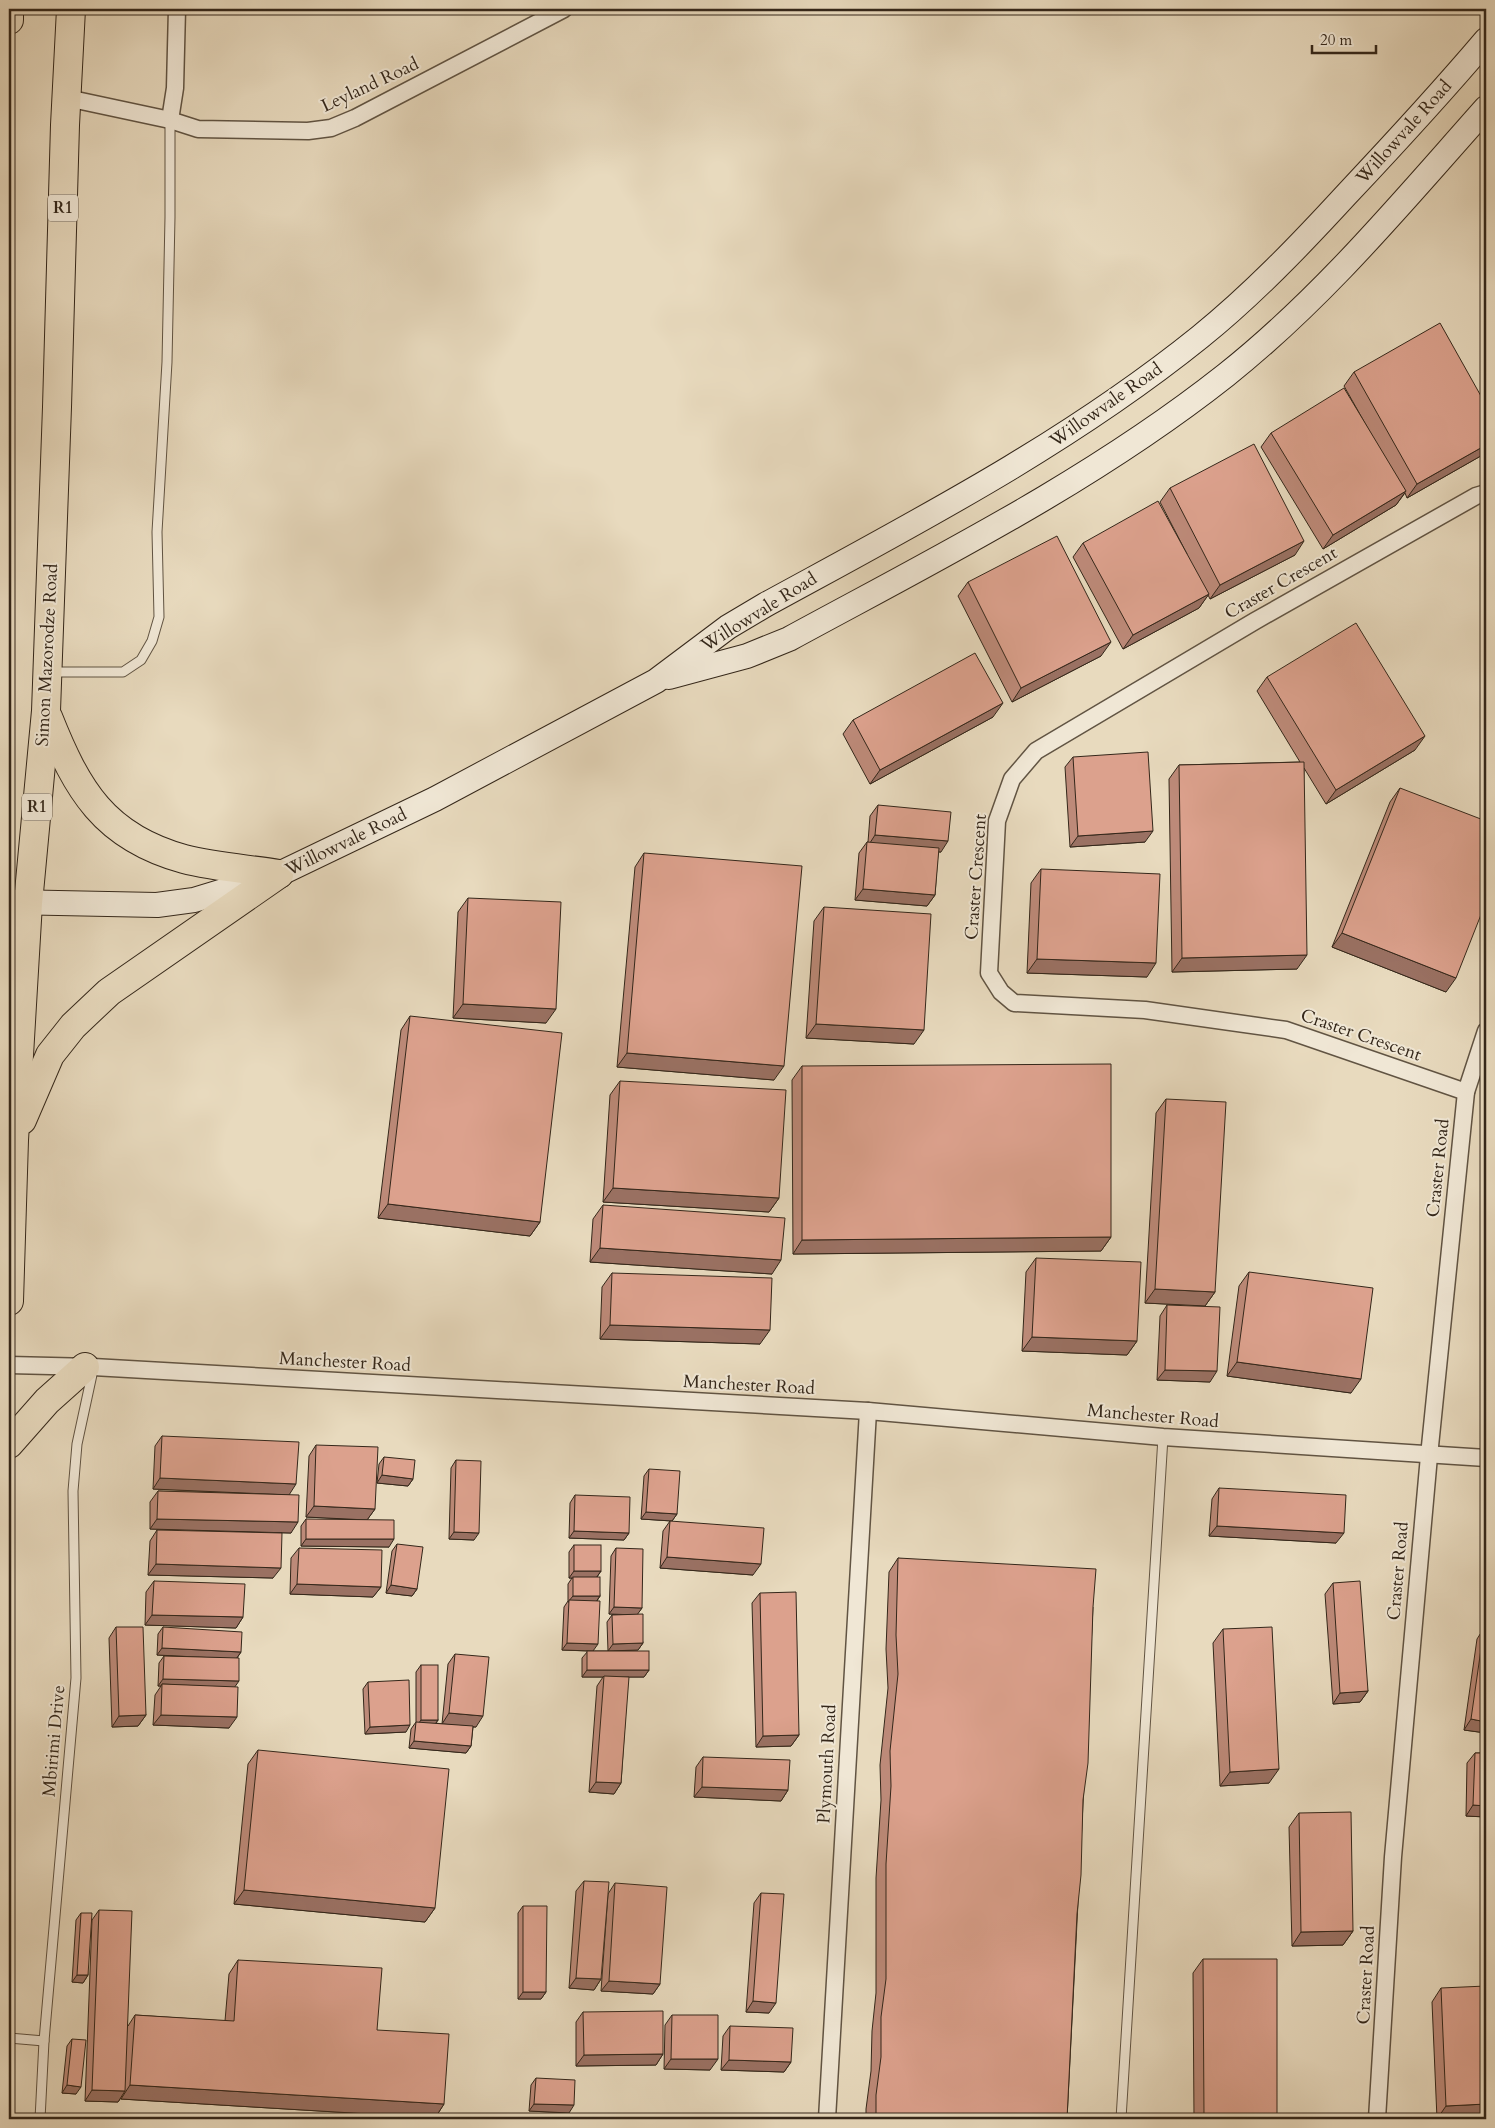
<svg xmlns="http://www.w3.org/2000/svg" width="1495" height="2128" font-family="Cardo,serif">
	<rect width="100%" height="100%" fill="#e8dabe"/>
	<filter id="stains"><feTurbulence type="fractalNoise" baseFrequency=".004" numOctaves="4"/><feColorMatrix values="0 0 0 0 .2 0 0 0 0 .09 0 0 0 0 .02 0 0 0 .5 -.17"/></filter>
	<radialGradient id="worn" r=".72"><stop offset=".6" stop-color="#630" stop-opacity="0"/><stop offset="1" stop-color="#630" stop-opacity=".3"/></radialGradient>
	<g fill="none" stroke-linecap="round" stroke-linejoin="round">
		<defs>
			<g id="service">
				<polyline points="49,672 123,672 141,660 152,641 159,617 157,532 167,362 170,217 170,120"/>
				<polyline points="9,2038 44,2041"/>
				<polyline points="40,2119 44,2041 76,1678 73,1491 77,1444 93,1370"/>
				<polyline points="1121,2119 1163,1437"/>
			</g>
			<g id="minor">
				<polyline points="177,9 175,88 170,120 198,129 308,131 331,128 355,118 564,9"/>
				<polyline points="67,98 170,120"/>
				<polyline points="1466,1092 1286,1030 1145,1010 1014,1003 1001,992 989,973 997,821 1012,779 1036,751 1255,621 1476,496 1486,493"/>
				<polyline points="9,1365 93,1367 868,1411 1163,1437 1486,1458"/>
				<polyline points="827,2119 868,1411"/>
				<polyline points="1377,2119 1393,1857 1429,1456 1466,1092 1486,1031"/>
			</g>
			<g id="secondary">
				<path d="M669,677L747,656L789,639C938,558 1092,481 1226,375C1323,298 1404,200 1486,108"/>
				<path d="M9,902L157,905L194,900L279,874L435,799L656,681L728,627L765,605C915,523 1066,445 1200,337C1252,295 1300,245 1346,195C1394,144 1441,93 1486,40"/>
			</g>
			<g id="trunk">
				<polyline points="9,20 9,9"/>
				<path d="M48,717C77,790 104,837 184,859C215,867 248,869 279,874"/>
				<polyline points="22,1120 50,1055 73,1026 109,992 279,874"/>
				<polyline points="9,1301 14,1140 28,903 46,711 57,407 65,125 71,9"/>
				<polyline points="9,1444 47,1401 85,1367"/>
			</g>
		</defs>
		<use href="#service" stroke="#615443" stroke-width="11"/>
		<use href="#minor" stroke="#615443" stroke-width="19"/>
		<use href="#secondary" stroke="#34271a" stroke-width="26"/>
		<use href="#trunk" stroke="#34271a" stroke-width="30"/>
		<use href="#service" stroke="#f0e7d5" stroke-width="9"/>
		<use href="#minor" stroke="#f0e7d5" stroke-width="16"/>
		<use href="#secondary" stroke="#f0e7d5" stroke-width="24"/>
		<use href="#trunk" stroke="#e8dabe" stroke-width="28"/>
	</g>
	<g fill="#bd8a79" stroke="#34271a">
		<polygon points="1354,372 1486,405 1486,453 1407,498 1405,493 1396,505 1323,549 1261,447 1271,433 1375,441 1344,386"/>
		<polygon points="1170,488 1295,555 1210,599 1208,595 1199,608 1123,649 1073,557 1083,543 1187,554 1160,502"/>
		<polygon points="968,582 1101,656 1012,702 958,596"/>
		<polygon points="1267,677 1415,750 1326,804 1304,768 1297,969 1172,972 1169,779 1179,765 1300,762 1257,691"/>
		<polygon points="993,717 870,784 843,734 853,720"/>
		<polygon points="1073,757 1145,842 1070,847 1065,767"/>
		<polygon points="1400,788 1446,992 1332,947 1390,802"/>
		<polygon points="878,805 941,852 938,852 935,895 927,906 855,900 859,853 867,842 868,842 870,816"/>
		<polygon points="644,853 774,1080 617,1067 635,867"/>
		<polygon points="1041,869 1147,977 1027,973 1031,883"/>
		<polygon points="468,898 546,1023 453,1018 458,912"/>
		<polygon points="824,907 914,1044 806,1038 814,921"/>
		<polygon points="410,1016 540,1222 530,1236 378,1218 401,1030"/>
		<polygon points="802,1066 1111,1237 1101,1251 793,1254 792,1080"/>
		<polygon points="620,1081 779,1198 769,1212 603,1202 610,1095"/>
		<polygon points="1166,1099 1215,1292 1205,1306 1145,1303 1156,1113"/>
		<polygon points="603,1205 772,1274 590,1262 593,1219"/>
		<polygon points="1036,1258 1137,1341 1127,1355 1022,1351 1026,1272"/>
		<polygon points="1249,1272 1351,1393 1227,1376 1239,1286"/>
		<polygon points="612,1273 760,1344 600,1339 602,1287"/>
		<polygon points="1167,1305 1210,1382 1157,1380 1160,1316"/>
		<polygon points="162,1436 289,1494 291,1533 150,1529 150,1502 158,1491 262,1494 153,1489 155,1446"/>
		<polygon points="316,1445 375,1509 367,1520 306,1517 309,1456"/>
		<polygon points="384,1457 413,1479 408,1486 377,1483 379,1464"/>
		<polygon points="456,1460 474,1540 449,1539 451,1468"/>
		<polygon points="649,1469 677,1514 672,1521 641,1519 644,1476"/>
		<polygon points="1219,1488 1336,1543 1209,1536 1212,1499"/>
		<polygon points="575,1495 629,1533 624,1540 569,1538 570,1503"/>
		<polygon points="306,1519 389,1547 301,1546 301,1526"/>
		<polygon points="670,1521 753,1575 660,1568 663,1531"/>
		<polygon points="157,1530 273,1578 148,1575 150,1541"/>
		<polygon points="397,1544 417,1589 412,1596 386,1593 392,1551"/>
		<polygon points="574,1545 601,1571 597,1577 600,1596 597,1601 593,1651 608,1651 607,1622 612,1615 622,1614 609,1614 611,1556 616,1548 642,1608 637,1614 643,1643 638,1650 614,1651 649,1670 644,1677 628,1677 621,1783 614,1794 589,1792 597,1686 603,1677 582,1677 582,1658 588,1651 562,1650 564,1607 568,1601 568,1584 572,1578 569,1578 569,1552"/>
		<polygon points="299,1548 381,1587 373,1597 290,1594 291,1558"/>
		<polygon points="898,1558 1093,1607 1067,2119 866,2119 866,2109 871,2071 872,2031 876,1993 876,1878 881,1800 880,1765 888,1688 886,1649 889,1572"/>
		<polygon points="154,1581 243,1617 236,1628 145,1625 146,1592"/>
		<polygon points="1333,1583 1368,1691 1360,1702 1333,1704 1325,1594"/>
		<polygon points="760,1593 799,1735 791,1746 756,1747 752,1603"/>
		<polygon points="116,1627 146,1715 138,1726 112,1727 109,1638"/>
		<polygon points="163,1627 241,1652 237,1658 229,1728 153,1725 155,1695 161,1686 158,1686 159,1663 164,1656 203,1657 157,1655 158,1634"/>
		<polygon points="1484,1628 1486,1629 1486,1733 1464,1730 1477,1639"/>
		<polygon points="1223,1629 1269,1783 1220,1786 1213,1643"/>
		<polygon points="455,1654 476,1727 473,1727 471,1746 466,1753 409,1748 411,1729 416,1722 416,1672 421,1665 438,1720 436,1723 442,1724 448,1664"/>
		<polygon points="368,1682 406,1732 365,1734 363,1689"/>
		<polygon points="258,1750 435,1908 425,1922 234,1904 248,1764"/>
		<polygon points="1475,1753 1486,1753 1486,1817 1466,1816 1467,1763"/>
		<polygon points="703,1757 788,1790 781,1801 694,1797 696,1767"/>
		<polygon points="1299,1813 1353,1931 1343,1945 1292,1946 1289,1827"/>
		<polygon points="584,1881 601,1979 594,1990 569,1988 576,1891"/>
		<polygon points="615,1883 660,1984 653,1994 601,1991 608,1894"/>
		<polygon points="761,1893 769,2013 746,2012 754,1903"/>
		<polygon points="523,1906 546,1992 541,1999 518,1999 518,1913"/>
		<polygon points="99,1910 128,2026 135,2015 225,2021 229,1974 238,1960 377,2030 444,2104 435,2118 121,2099 121,2098 118,2102 85,2101 92,1920"/>
		<polygon points="81,1913 88,1975 83,1983 72,1982 76,1920"/>
		<polygon points="1203,1959 1275,2119 1194,2119 1193,1973"/>
		<polygon points="1441,1988 1486,2117 1437,2119 1432,2002"/>
		<polygon points="583,2012 663,2054 656,2065 576,2066 576,2022"/>
		<polygon points="672,2015 710,2070 664,2069 665,2025"/>
		<polygon points="730,2026 791,2062 784,2072 721,2070 723,2036"/>
		<polygon points="72,2039 76,2094 62,2093 67,2046"/>
		<polygon points="536,2078 569,2113 529,2111 531,2085"/>
	</g>
	<g fill="#9a7163" stroke="#34271a">
		<polygon points="1486,445 1486,453 1407,498 1417,484"/>
		<polygon points="1406,491 1396,505 1323,549 1333,535"/>
		<polygon points="1304,541 1295,555 1210,599 1220,585"/>
		<polygon points="1209,594 1199,608 1123,649 1133,635"/>
		<polygon points="1111,642 1101,656 1012,702 1021,688"/>
		<polygon points="1003,703 993,717 870,784 880,770"/>
		<polygon points="1425,736 1415,750 1326,804 1336,790"/>
		<polygon points="1153,831 1145,842 1070,847 1078,836"/>
		<polygon points="875,835 948,841 941,852 868,846"/>
		<polygon points="863,889 935,895 927,906 855,900"/>
		<polygon points="1342,933 1456,978 1446,992 1332,947"/>
		<polygon points="1307,955 1297,969 1172,972 1182,958"/>
		<polygon points="1037,959 1156,963 1147,977 1027,973"/>
		<polygon points="463,1004 556,1009 546,1023 453,1018"/>
		<polygon points="816,1024 924,1030 914,1044 806,1038"/>
		<polygon points="627,1053 784,1066 774,1080 617,1067"/>
		<polygon points="613,1188 779,1198 769,1212 603,1202"/>
		<polygon points="388,1204 540,1222 530,1236 378,1218"/>
		<polygon points="1111,1237 1101,1251 793,1254 802,1240"/>
		<polygon points="600,1248 781,1260 772,1274 590,1262"/>
		<polygon points="1155,1289 1215,1292 1205,1306 1145,1303"/>
		<polygon points="610,1325 770,1330 760,1344 600,1339"/>
		<polygon points="1032,1337 1137,1341 1127,1355 1022,1351"/>
		<polygon points="1237,1362 1361,1379 1351,1393 1227,1376"/>
		<polygon points="1165,1370 1217,1371 1210,1382 1157,1380"/>
		<polygon points="382,1475 413,1479 408,1486 377,1483"/>
		<polygon points="160,1478 296,1484 289,1495 153,1489"/>
		<polygon points="314,1506 375,1509 367,1520 306,1517"/>
		<polygon points="646,1512 677,1514 672,1521 641,1519"/>
		<polygon points="157,1519 298,1522 291,1533 150,1529"/>
		<polygon points="1217,1526 1344,1533 1336,1543 1209,1536"/>
		<polygon points="574,1531 629,1533 624,1540 569,1538"/>
		<polygon points="454,1532 479,1533 474,1540 449,1539"/>
		<polygon points="306,1539 394,1539 389,1547 301,1546"/>
		<polygon points="667,1557 761,1564 753,1575 660,1568"/>
		<polygon points="156,1564 281,1568 273,1578 148,1575"/>
		<polygon points="574,1571 601,1571 596,1578 569,1578"/>
		<polygon points="297,1584 381,1587 373,1597 290,1594"/>
		<polygon points="391,1585 417,1589 412,1596 386,1593"/>
		<polygon points="573,1596 600,1596 595,1603 568,1602"/>
		<polygon points="614,1607 642,1608 637,1615 609,1614"/>
		<polygon points="152,1615 243,1617 236,1628 145,1625"/>
		<polygon points="567,1643 598,1644 593,1651 562,1650"/>
		<polygon points="643,1643 638,1650 608,1651 613,1644"/>
		<polygon points="162,1648 241,1652 236,1659 157,1655"/>
		<polygon points="587,1670 649,1670 644,1677 604,1677 604,1676 603,1677 582,1677"/>
		<polygon points="163,1679 239,1681 234,1688 162,1684 161,1686 158,1686"/>
		<polygon points="1368,1691 1360,1702 1333,1704 1340,1693"/>
		<polygon points="449,1713 483,1716 476,1727 442,1724"/>
		<polygon points="146,1715 138,1726 112,1727 119,1716"/>
		<polygon points="161,1715 237,1717 229,1728 153,1725"/>
		<polygon points="1471,1719 1486,1722 1486,1733 1464,1730"/>
		<polygon points="421,1720 438,1720 433,1727 416,1727"/>
		<polygon points="410,1725 406,1732 365,1734 370,1727"/>
		<polygon points="799,1735 791,1746 756,1747 763,1736"/>
		<polygon points="414,1741 471,1746 466,1753 409,1748"/>
		<polygon points="1279,1769 1269,1783 1220,1786 1230,1772"/>
		<polygon points="596,1782 621,1783 614,1794 589,1792"/>
		<polygon points="702,1787 788,1790 781,1801 694,1797"/>
		<polygon points="1473,1805 1486,1806 1486,1817 1466,1816"/>
		<polygon points="244,1890 435,1908 425,1922 234,1904"/>
		<polygon points="1353,1931 1343,1945 1292,1946 1301,1932"/>
		<polygon points="77,1975 88,1975 83,1983 72,1982"/>
		<polygon points="576,1978 601,1979 594,1990 569,1988"/>
		<polygon points="609,1981 660,1984 653,1994 601,1991"/>
		<polygon points="523,1992 546,1992 541,1999 518,1999"/>
		<polygon points="753,2001 776,2003 769,2013 746,2012"/>
		<polygon points="663,2054 656,2065 576,2066 584,2055"/>
		<polygon points="671,2059 718,2059 710,2070 664,2069"/>
		<polygon points="729,2060 791,2062 784,2072 721,2070"/>
		<polygon points="67,2085 81,2087 76,2094 62,2093"/>
		<polygon points="130,2085 444,2104 435,2118 121,2099"/>
		<polygon points="92,2090 125,2091 118,2102 85,2101"/>
		<polygon points="534,2104 574,2105 569,2113 529,2111"/>
		<polygon points="1486,2104 1486,2117 1437,2119 1446,2106"/>
		<polygon points="1277,2116 1275,2119 1202,2119 1204,2117"/>
	</g>
	<g fill="#dca18d" stroke="#34271a">
		<polygon points="1440,323 1486,405 1486,445 1417,484 1354,372"/>
		<polygon points="1344,388 1406,491 1333,535 1271,433"/>
		<polygon points="1254,444 1304,541 1220,585 1170,488"/>
		<polygon points="1158,501 1209,594 1133,635 1083,543"/>
		<polygon points="1057,536 1111,642 1021,688 968,582"/>
		<polygon points="1356,623 1425,736 1336,790 1267,677"/>
		<polygon points="975,653 1003,703 880,770 853,720"/>
		<polygon points="1148,752 1153,831 1078,836 1073,757"/>
		<polygon points="1304,762 1307,955 1182,958 1179,765"/>
		<polygon points="1400,788 1486,821 1486,902 1456,978 1342,933"/>
		<polygon points="878,805 951,812 948,841 875,835"/>
		<polygon points="867,842 939,848 935,895 863,889"/>
		<polygon points="644,853 802,866 784,1066 627,1053"/>
		<polygon points="1041,869 1160,874 1156,963 1037,959"/>
		<polygon points="468,898 561,902 556,1009 463,1004"/>
		<polygon points="824,907 931,914 924,1030 816,1024"/>
		<polygon points="410,1016 562,1033 540,1222 388,1204"/>
		<polygon points="1111,1064 1111,1237 802,1240 802,1066"/>
		<polygon points="620,1081 786,1090 779,1198 613,1188"/>
		<polygon points="1166,1099 1226,1102 1215,1292 1155,1289"/>
		<polygon points="603,1205 785,1218 781,1260 600,1248"/>
		<polygon points="1036,1258 1141,1262 1137,1341 1032,1337"/>
		<polygon points="1249,1272 1373,1288 1361,1379 1237,1362"/>
		<polygon points="612,1273 772,1278 770,1330 610,1325"/>
		<polygon points="1167,1305 1220,1307 1217,1371 1165,1370"/>
		<polygon points="162,1436 299,1442 296,1484 160,1478"/>
		<polygon points="316,1445 378,1447 375,1509 314,1506"/>
		<polygon points="384,1457 415,1460 413,1479 382,1475"/>
		<polygon points="456,1460 481,1461 479,1533 454,1532"/>
		<polygon points="649,1469 680,1471 677,1514 646,1512"/>
		<polygon points="1219,1488 1346,1495 1344,1533 1217,1526"/>
		<polygon points="158,1491 299,1495 298,1522 157,1519"/>
		<polygon points="575,1495 630,1497 629,1533 574,1531"/>
		<polygon points="306,1519 394,1520 394,1539 306,1539"/>
		<polygon points="670,1521 764,1528 761,1564 667,1557"/>
		<polygon points="157,1530 282,1533 281,1568 156,1564"/>
		<polygon points="397,1544 423,1547 417,1589 391,1585"/>
		<rect x="574" y="1545" width="27" height="26"/>
		<polygon points="299,1548 382,1550 381,1587 297,1584"/>
		<polygon points="616,1548 643,1549 642,1608 614,1607"/>
		<polygon points="898,1558 1096,1569 1093,1607 1088,1763 1083,1800 1081,1875 1077,1914 1067,2119 876,2119 876,2095 881,2057 881,2017 886,1979 886,1864 891,1786 890,1751 898,1674 896,1635"/>
		<rect x="573" y="1577" width="27" height="19"/>
		<polygon points="154,1581 245,1584 243,1617 152,1615"/>
		<polygon points="1360,1581 1368,1691 1340,1693 1333,1583"/>
		<polygon points="796,1592 799,1735 763,1736 760,1593"/>
		<polygon points="569,1600 600,1601 598,1644 567,1643"/>
		<polygon points="643,1614 643,1643 613,1644 612,1615"/>
		<polygon points="116,1627 143,1627 146,1715 119,1716"/>
		<polygon points="163,1627 242,1632 241,1652 162,1648"/>
		<polygon points="1272,1627 1279,1769 1230,1772 1223,1629"/>
		<polygon points="1484,1628 1486,1629 1486,1722 1471,1719"/>
		<rect x="587" y="1651" width="62" height="19"/>
		<polygon points="455,1654 489,1657 483,1716 449,1713"/>
		<polygon points="164,1656 239,1658 239,1681 163,1679"/>
		<rect x="421" y="1665" width="17" height="55"/>
		<polygon points="604,1676 629,1677 621,1783 596,1782"/>
		<polygon points="409,1680 410,1725 370,1727 368,1682"/>
		<polygon points="162,1684 238,1687 237,1717 161,1715"/>
		<polygon points="416,1722 473,1726 471,1746 414,1741"/>
		<polygon points="258,1750 449,1769 435,1908 244,1890"/>
		<polygon points="1475,1753 1486,1753 1486,1806 1473,1805"/>
		<polygon points="703,1757 790,1760 788,1790 702,1787"/>
		<polygon points="1351,1812 1353,1931 1301,1932 1299,1813"/>
		<polygon points="584,1881 609,1882 601,1979 576,1978"/>
		<polygon points="615,1883 667,1887 660,1984 609,1981"/>
		<polygon points="761,1893 784,1894 776,2003 753,2001"/>
		<polygon points="523,1906 547,1906 546,1992 523,1992"/>
		<polygon points="99,1910 132,1911 125,2091 92,2090"/>
		<polygon points="81,1913 92,1913 88,1975 77,1975"/>
		<polygon points="1203,1959 1277,1959 1277,2116 1204,2117"/>
		<polygon points="238,1960 382,1968 377,2030 449,2034 444,2104 130,2085 135,2015 234,2021"/>
		<polygon points="1486,1986 1486,2104 1446,2106 1441,1988"/>
		<polygon points="663,2011 663,2054 584,2055 583,2012"/>
		<polygon points="672,2015 718,2015 718,2059 671,2059"/>
		<polygon points="730,2026 793,2028 791,2062 729,2060"/>
		<polygon points="72,2039 86,2040 81,2087 67,2085"/>
		<polygon points="536,2078 575,2080 574,2105 534,2104"/>
		<polygon points="114,2117 155,2119 114,2119"/>
	</g>
	<g text-anchor="middle" dominant-baseline="central" stroke-width="4" stroke-linejoin="round" paint-order="stroke">
		<g fill="#f0e7d5" stroke="#6c6152" stroke-width="1">
			<rect x="48" y="194.5" width="30" height="27" rx="4"/>
			<rect x="22" y="793.5" width="30" height="27" rx="4"/>
		</g>
		<g font-size="16" font-weight="bold" fill="#34271a">
			<text x="63" y="208">R1</text>
			<text x="37" y="807">R1</text>
		</g>
		<g font-size="18" fill="#34271a" stroke="#f0e7d5">
			<text transform="translate(370 85) rotate(-25)">Leyland Road</text>
			<text transform="translate(1404 132) rotate(-48)">Willowvale Road</text>
			<text transform="translate(1106 405) rotate(-35)">Willowvale Road</text>
			<text transform="translate(1281 583) rotate(-30)">Craster Crescent</text>
			<text transform="translate(759 612) rotate(-32)">Willowvale Road</text>
			<text transform="translate(47 655) rotate(-87)">Simon Mazorodze Road</text>
			<text transform="translate(346 842) rotate(-26)">Willowvale Road</text>
			<text transform="translate(976 877) rotate(-86)">Craster Crescent</text>
			<text transform="translate(1361 1035) rotate(19)">Craster Crescent</text>
			<text transform="translate(1438 1168) rotate(-84)">Craster Road</text>
			<text transform="translate(345 1362) rotate(3)">Manchester Road</text>
			<text transform="translate(749 1385) rotate(3)">Manchester Road</text>
			<text transform="translate(1153 1416) rotate(5)">Manchester Road</text>
			<text transform="translate(1398 1571) rotate(-85)">Craster Road</text>
			<text transform="translate(54 1741) rotate(-85)">Mbirimi Drive</text>
			<text transform="translate(827 1764) rotate(-87)">Plymouth Road</text>
			<text transform="translate(1366 1975) rotate(-87)">Craster Road</text>
		</g>
	</g>
	<rect width="1495" height="2128" fill="none" stroke="#e8dabe" stroke-width="30"/>
	<rect x="10" y="10" width="1475" height="2108" fill="none" stroke="#34271a" stroke-width="2.5"/>
	<rect x="15" y="15" width="1465" height="2098" fill="none" stroke="#34271a"/>
	<path d="M1312 45v8h64v-8" fill="none" stroke="#34271a" stroke-width="2.5"/>
	<text x="1320" y="45" font-size="15" fill="#34271a" stroke="#f0e7d5" stroke-width="4" paint-order="stroke">20 m</text>
	<rect width="100%" height="100%" filter="url(#stains)"/>
	<rect width="100%" height="100%" fill="url(#worn)"/>
</svg>
